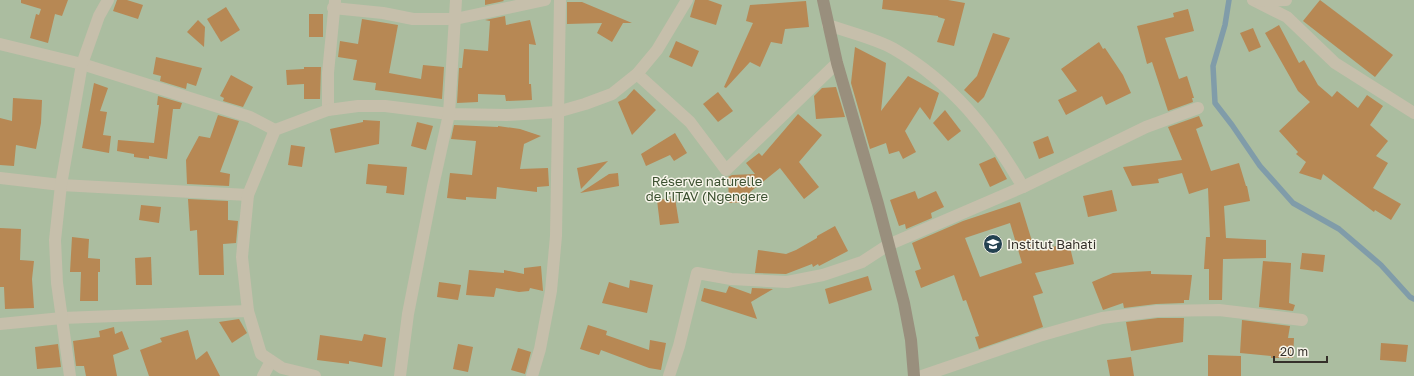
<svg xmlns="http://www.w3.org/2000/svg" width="1414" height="376" font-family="'Golos Text',sans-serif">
	<rect width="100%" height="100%" fill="#efecde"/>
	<rect fill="#abbda0" x="0" y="0" width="1414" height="376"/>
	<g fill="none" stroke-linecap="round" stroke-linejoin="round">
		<polyline stroke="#809ca9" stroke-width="5.5" points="1229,0 1225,25 1213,66 1215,103 1232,125 1260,166 1293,203 1339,229 1381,265 1410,297 1414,299"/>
	</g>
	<g fill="#b78854" fill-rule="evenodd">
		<polygon points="21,0 68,0 62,16 55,14 48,43 30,38 36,14 39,15 41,9 21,3"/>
		<polygon points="117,0 127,0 143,5 138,19 113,11"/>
		<polygon points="485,0 503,0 504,1 485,5"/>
		<polygon points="695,0 708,0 722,5 716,25 690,17"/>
		<polygon points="883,0 948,0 965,3 954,46 937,42 945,19 938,17 938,16 882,9"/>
		<polygon points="1320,0 1393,55 1375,77 1303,21"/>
		<polygon points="806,1 809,27 785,29 782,44 771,42 760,67 750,62 726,88 724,87 753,23 746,21 750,5"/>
		<polygon points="567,2 582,2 632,23 623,23 612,42 597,33 602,23 567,24"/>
		<polygon points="226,7 240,30 221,42 207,19"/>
		<polygon points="1188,9 1194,31 1165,38 1179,79 1187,76 1194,98 1192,98 1193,102 1168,111 1152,62 1147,64 1137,26 1174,17 1173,13"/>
		<rect x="309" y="14" width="14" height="23"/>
		<polygon points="505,16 506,25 530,20 536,45 529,44 529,84 531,84 532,100 506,101 505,95 478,94 478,102 457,103 459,68 462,68 464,49 488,51 490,21 485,20"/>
		<polygon points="362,19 398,25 389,73 421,79 423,65 444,67 442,99 375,90 376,83 353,80 357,60 338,57 340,41 358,44"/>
		<polygon points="198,20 205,27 204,47 187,32"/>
		<polygon points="1279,25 1299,63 1304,60 1318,85 1332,97 1337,91 1358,108 1367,95 1383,106 1370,125 1388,141 1376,156 1388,163 1373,188 1401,204 1391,220 1375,210 1374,212 1323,174 1321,180 1299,173 1306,162 1296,154 1298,152 1279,131 1310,102 1298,91 1265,33"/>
		<polygon points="1253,28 1261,47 1249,52 1240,33"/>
		<polygon points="993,33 1010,38 984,97 978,103 964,90 977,76"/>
		<polygon points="676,41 699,51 692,67 669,57"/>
		<polygon points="1099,42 1103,49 1105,48 1123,75 1131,93 1106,105 1102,96 1066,115 1058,100 1077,91 1061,69"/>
		<polygon points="855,47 886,63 881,111 908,76 939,93 930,120 920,107 905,131 916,152 903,159 899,151 889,154 886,143 870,149 851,83"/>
		<polygon points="156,57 202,68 196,86 187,83 186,89 160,81 161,76 153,74"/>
		<polygon points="304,67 321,67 320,99 304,99 304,84 287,85 286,70 304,69"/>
		<polygon points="231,75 253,87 243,107 223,101 224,98 220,96"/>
		<polygon points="94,83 108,88 100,111 107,112 103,135 111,136 109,153 82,148"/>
		<polygon points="836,87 845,117 816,119 814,96 822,88"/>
		<polygon points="634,89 656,110 632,135 618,102 626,98"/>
		<polygon points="718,92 733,111 718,122 703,104"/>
		<polygon points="158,96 182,103 180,109 173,109 167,159 149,156 149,159 134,157 134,154 117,151 118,140 154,143 159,105 157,105"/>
		<polygon points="13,98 42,100 41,123 36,149 16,145 14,166 0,165 0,118 12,121"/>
		<polygon points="945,110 961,131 948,141 933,123"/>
		<polygon points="798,114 822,135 799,162 819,187 804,199 780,168 750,192 751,202 729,203 728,177 732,175 755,174 746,163 759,153 762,156"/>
		<polygon points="218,115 239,121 220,172 230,174 229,186 187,184 186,160 199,136 210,138"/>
		<polygon points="1199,116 1203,126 1196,129 1211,171 1239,163 1246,186 1247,186 1250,201 1224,206 1226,238 1266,240 1266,258 1223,259 1222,300 1209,300 1209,269 1204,269 1206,237 1210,237 1208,188 1189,194 1182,173 1158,179 1159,183 1132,186 1123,167 1182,160 1168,127"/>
		<polygon points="363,120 380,121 379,144 335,153 330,129 363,122"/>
		<polygon points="417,122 433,126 426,150 411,146"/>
		<polygon points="454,125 498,127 498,126 520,129 541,136 524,144 520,169 548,168 549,186 537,187 537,192 497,187 496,199 466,197 466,200 447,198 450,173 472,175 476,141 451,139"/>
		<polygon points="675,133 687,153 674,161 670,155 646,166 641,154"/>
		<polygon points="1048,136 1054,153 1039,159 1033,142"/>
		<polygon points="291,145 305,147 302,167 288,165"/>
		<polygon points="995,157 1007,179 990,187 979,164"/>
		<polygon points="608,161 581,189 577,168"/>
		<polygon points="368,164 407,167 404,195 386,193 387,186 366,184"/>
		<polygon points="618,173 619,186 580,193 609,174"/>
		<polygon points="1112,190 1117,211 1088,217 1083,196"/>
		<polygon points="915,191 918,199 936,191 944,207 931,213 932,218 906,229 905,224 899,226 890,200"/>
		<polygon points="675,198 679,223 660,225 657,200"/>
		<polygon points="188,199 228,201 228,220 238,221 236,243 223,244 224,275 199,275 197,230 190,231"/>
		<path d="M1020,202L1035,251L1069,243L1074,264L1035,273L1043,293L1033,296L1043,327L979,349L975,337L979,336L966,300L963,301L954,275L921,288L915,271L921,269L912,243L963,221ZM1010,223L1022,263L980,277L965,238Z"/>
		<polygon points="141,205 161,207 159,223 139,220"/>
		<polygon points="835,226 848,251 819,266 818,264 813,267 812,264 786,274 755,273 758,250 786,254 796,250 817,238 817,236"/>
		<polygon points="0,228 21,229 20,260 34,261 32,279 34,308 5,309 4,287 0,287"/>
		<polygon points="72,237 89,239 88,258 100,259 100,272 98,272 98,301 80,301 81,272 70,272"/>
		<polygon points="1302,253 1325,255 1323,272 1300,269"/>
		<polygon points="151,257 152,285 136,285 135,258"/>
		<polygon points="1263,261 1291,263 1289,303 1295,305 1293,311 1259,307"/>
		<polygon points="541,266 543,291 530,288 529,291 519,292 496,288 494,297 466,295 469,270 504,273 504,270 524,274 524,268"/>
		<polygon points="1151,271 1151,274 1192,275 1189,300 1184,300 1184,303 1156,304 1124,308 1123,303 1103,310 1092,282 1113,273"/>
		<polygon points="868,276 872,290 829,304 825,289"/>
		<polygon points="630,280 653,285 647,313 602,303 609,282 629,288"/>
		<polygon points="439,282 461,285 458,300 437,297"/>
		<polygon points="729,286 751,294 752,288 773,289 751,302 757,319 701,301 704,288 726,293"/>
		<polygon points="1158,318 1184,318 1183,342 1131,351 1126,322"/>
		<polygon points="239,319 247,333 232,343 219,322"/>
		<polygon points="1242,320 1290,326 1288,338 1294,338 1293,358 1271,358 1271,356 1240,353"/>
		<polygon points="588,325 607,331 606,335 649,350 650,340 666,343 661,370 649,368 601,350 599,355 580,349"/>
		<polygon points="114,327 115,334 122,331 129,349 113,355 117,376 86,376 84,366 76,366 73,341 100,337 99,331"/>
		<polygon points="188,330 196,360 207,351 220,376 149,376 140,350 162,342 160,338"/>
		<polygon points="364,334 386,338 382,367 349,361 349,364 317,360 320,335 362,341"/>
		<polygon points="1381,343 1408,345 1406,362 1380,360"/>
		<polygon points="58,344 61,367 37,369 35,347"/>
		<polygon points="458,344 473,347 468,372 453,369"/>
		<polygon points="518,348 531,352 525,374 511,370"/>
		<polygon points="1208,355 1241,356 1241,376 1208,376"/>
		<polygon points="1131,357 1134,376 1110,376 1107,360"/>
	</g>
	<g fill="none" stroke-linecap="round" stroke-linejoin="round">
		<g stroke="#c6bfab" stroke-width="12">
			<polyline points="1253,0 1287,17 1335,63 1414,113"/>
			<polyline points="1259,1 1286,0"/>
			<polyline points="333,8 383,13 413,19 455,19 545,0"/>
			<path d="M828,25C848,32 877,39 894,49C952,83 990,130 1023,187"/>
			<polyline points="0,44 82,64 250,117 275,130"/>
			<polyline points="637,74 690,122 726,170 837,63"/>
			<polyline points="328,110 328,73 335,1"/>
			<polyline points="0,178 61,185 248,195"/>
			<polyline points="0,324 62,318 248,311"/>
			<polyline points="70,376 57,283 55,240 61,185 82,64 99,16 108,0"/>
			<polyline points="263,376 271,361"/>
			<polyline points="315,376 282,368 261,354 248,311 242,257 248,195 275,130 328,110 358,106 385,106 449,114 507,115 557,112 585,104 612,94 637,74 657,50 687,0"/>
			<polyline points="400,376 408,314 433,186 449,114 456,0"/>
			<polyline points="532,376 540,349 551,291 556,236 560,0"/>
			<polyline points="669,376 679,346 697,273 731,279 787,282 823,275 862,262 888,245 1023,187 1146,127 1198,108"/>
			<polyline points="922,376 1039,336 1102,318 1157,311 1219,310 1302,320"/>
		</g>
		<polyline stroke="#998f7d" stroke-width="12" points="823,0 837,63 878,204 904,303 911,340 914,376"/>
	</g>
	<defs>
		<symbol id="school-disc" viewBox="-11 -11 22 22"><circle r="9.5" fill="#244251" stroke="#f7f5ea"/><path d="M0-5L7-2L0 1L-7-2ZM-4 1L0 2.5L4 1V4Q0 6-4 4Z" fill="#fff"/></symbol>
	</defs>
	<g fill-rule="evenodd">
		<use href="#school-disc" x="982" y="233" width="22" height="22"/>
	</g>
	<g text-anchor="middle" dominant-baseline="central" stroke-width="3" stroke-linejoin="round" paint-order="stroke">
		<g font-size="13" fill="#3c5030" stroke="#f7f5ea">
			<text x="707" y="181">Réserve naturelle<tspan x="707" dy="15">de l'ITAV (Ngengere</tspan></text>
		</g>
		<g font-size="13" fill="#35302a" stroke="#f7f5ea" text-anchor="start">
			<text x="1007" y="244">Institut Bahati</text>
		</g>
	</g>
	<path d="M1274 356v6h53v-6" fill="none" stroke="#35302a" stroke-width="2"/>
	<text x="1280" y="356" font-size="12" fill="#35302a" stroke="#f7f5ea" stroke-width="3" paint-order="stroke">20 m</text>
</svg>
